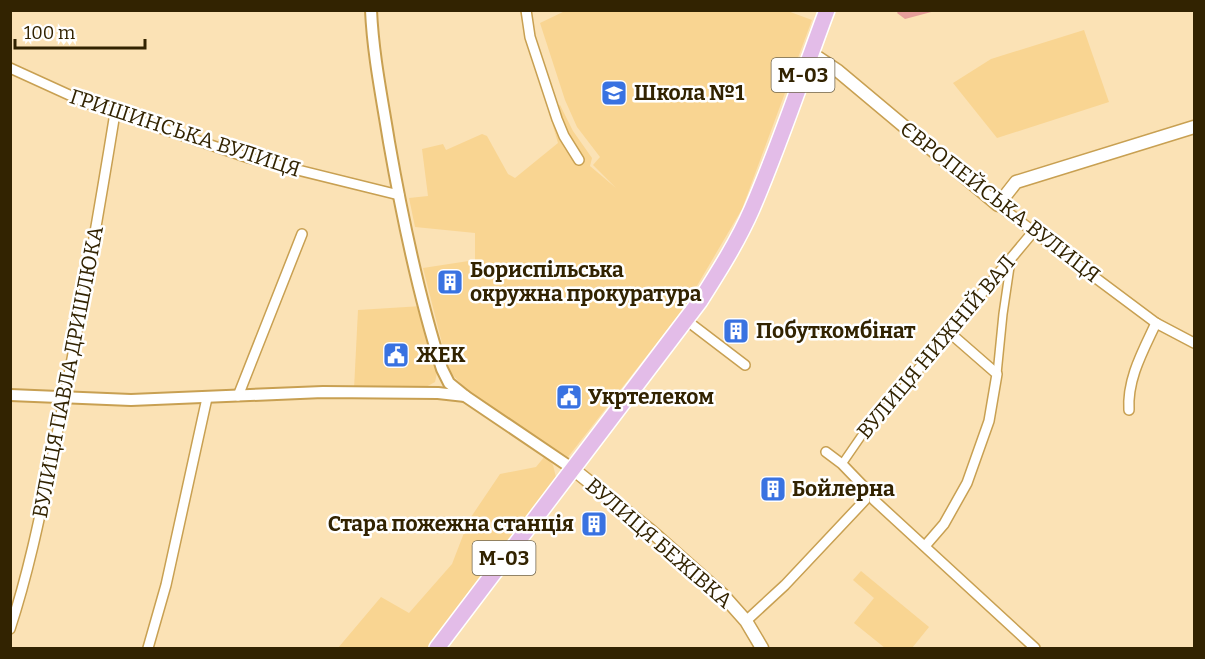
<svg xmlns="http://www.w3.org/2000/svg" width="1205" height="659" font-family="Bitter,serif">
	<rect width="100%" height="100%" fill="#fbe2b5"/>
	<g fill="#f9d592">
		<polygon points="785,10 812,20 742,209 684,308 568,457 513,423 467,390 449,371 423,268 475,260 475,233 415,227 409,198 428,196 422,149 443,144 446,150 482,134 487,136 508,174 515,178 558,143 548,109 560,105 573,131 592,158 590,166 616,188 593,165 600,157 577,127 565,100 540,23 565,11"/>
		<polygon points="1084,30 1109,102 997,138 953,83 991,59"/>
		<polygon points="422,306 437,373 435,382 424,388 354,389 358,310"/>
		<polygon points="545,456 553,465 556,477 550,488 435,648 338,648 381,597 409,613 452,564 469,520 500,474 536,467"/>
		<polygon points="861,571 929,627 912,648 885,648 854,623 874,598 853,580"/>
	</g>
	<polygon fill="#e79f9b" points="899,10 935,10 935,11 905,19 897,13"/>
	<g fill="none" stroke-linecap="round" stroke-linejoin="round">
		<defs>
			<g id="pedestrian">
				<polyline points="997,374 1003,314 1011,260"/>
				<polyline points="842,464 862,435 917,371"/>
			</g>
			<g id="minor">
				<polyline points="526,10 530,37 557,119 564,136 579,160"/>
				<polyline points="10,68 89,104 249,158 399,195"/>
				<polyline points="998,205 1156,323 1194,343"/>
				<polyline points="686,320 745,365"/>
				<polyline points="917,371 1033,232"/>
				<polyline points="238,396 302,234"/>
				<path d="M1129,410C1127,379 1143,351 1156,323"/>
				<polyline points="826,452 842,464 868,491"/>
				<polyline points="874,500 1035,648"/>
				<polyline points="925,546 944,524 967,483 989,421 997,374 950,333"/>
				<polyline points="746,621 785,585 865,500"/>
				<path d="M10,629C30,568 42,506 55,444C78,334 97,224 115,113"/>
				<polyline points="148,648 166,585 207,398"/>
			</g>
			<g id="tertiary">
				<path d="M371,10C373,55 382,98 389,142C402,216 419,298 442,369L449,383L465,396"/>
				<polyline points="10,395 131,400 323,392 438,393 465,396 573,469"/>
			</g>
			<g id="secondary">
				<polyline points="811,53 838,71 998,205 1016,182 1194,127"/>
				<polyline points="573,469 651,531 722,594 746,621 762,648"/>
			</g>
			<path id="trunk" d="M437,648L700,301C719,271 738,241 752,209C780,144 802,77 827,10"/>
		</defs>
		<use href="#pedestrian" stroke="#c8a052" stroke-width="10"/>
		<use href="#minor" stroke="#c8a052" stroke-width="12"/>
		<use href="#tertiary" stroke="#c8a052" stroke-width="14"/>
		<use href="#secondary" stroke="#c8a052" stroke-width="15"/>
		<use href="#trunk" stroke="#fff" stroke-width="18"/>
		<use href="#pedestrian" stroke="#fff" stroke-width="7"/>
		<use href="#minor" stroke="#fff" stroke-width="9"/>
		<use href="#tertiary" stroke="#fff" stroke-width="10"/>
		<use href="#secondary" stroke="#fff" stroke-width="12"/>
		<use href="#trunk" stroke="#e3bce8" stroke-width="15"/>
	</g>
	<defs>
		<symbol id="school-square" viewBox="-11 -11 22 22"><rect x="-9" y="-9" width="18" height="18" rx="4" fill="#3972e1" stroke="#fff"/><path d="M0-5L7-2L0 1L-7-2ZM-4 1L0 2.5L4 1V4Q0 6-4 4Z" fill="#fff"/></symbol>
		<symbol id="building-square" viewBox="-11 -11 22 22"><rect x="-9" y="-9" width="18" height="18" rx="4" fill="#3972e1" stroke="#fff"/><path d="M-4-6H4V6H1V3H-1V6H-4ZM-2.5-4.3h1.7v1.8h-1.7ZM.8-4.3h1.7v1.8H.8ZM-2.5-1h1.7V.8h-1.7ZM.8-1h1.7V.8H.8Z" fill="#fff"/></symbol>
		<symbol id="civic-square" viewBox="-11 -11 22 22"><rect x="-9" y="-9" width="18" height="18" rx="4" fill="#3972e1" stroke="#fff"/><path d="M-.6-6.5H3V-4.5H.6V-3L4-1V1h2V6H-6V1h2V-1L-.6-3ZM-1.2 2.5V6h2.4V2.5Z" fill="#fff"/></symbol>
	</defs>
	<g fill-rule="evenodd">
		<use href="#school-square" x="599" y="78" width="30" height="30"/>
		<use href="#building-square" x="435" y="267" width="30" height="30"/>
		<use href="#building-square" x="721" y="316" width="30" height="30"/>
		<use href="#civic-square" x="381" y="340" width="30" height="30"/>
		<use href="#civic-square" x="554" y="382" width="30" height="30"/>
		<use href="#building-square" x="758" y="474" width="30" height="30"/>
		<use href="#building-square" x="579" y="509" width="30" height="30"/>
	</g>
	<g text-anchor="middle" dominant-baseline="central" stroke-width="5" stroke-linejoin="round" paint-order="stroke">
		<g fill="#fff" stroke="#70654d" stroke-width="1.5">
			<rect x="771.5" y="58" width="63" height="34" rx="4.5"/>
			<rect x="472.5" y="541" width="63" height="34" rx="4.5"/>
		</g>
		<g font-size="20" font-weight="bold" fill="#322301">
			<text x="803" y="75">М-03</text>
			<text x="504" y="558">М-03</text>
		</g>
		<g font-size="21" font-weight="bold" fill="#322301" stroke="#fff" text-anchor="start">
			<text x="634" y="93">Школа №1</text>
			<text x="470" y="270">Бориспільська<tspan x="470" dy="24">окружна прокуратура</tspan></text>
			<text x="756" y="331">Побуткомбінат</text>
			<text x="416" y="355">ЖЕК</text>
			<text x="588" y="397">Укртелеком</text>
			<text x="792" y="489">Бойлерна</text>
			<text x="574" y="524" text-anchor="end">Стара пожежна станція</text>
		</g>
		<g font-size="21" fill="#322301" stroke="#fff">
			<text transform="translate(185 133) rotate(18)">ГРИШИНСЬКА ВУЛИЦЯ</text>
			<text transform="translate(1000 202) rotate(38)">ЄВРОПЕЙСЬКА ВУЛИЦЯ</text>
			<text transform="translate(936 347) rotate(-50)">ВУЛИЦЯ НИЖНІЙ ВАЛ</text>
			<text transform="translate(68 372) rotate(-79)">ВУЛИЦЯ ПАВЛА ДРИШЛЮКА</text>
			<text transform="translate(659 543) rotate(41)">ВУЛИЦЯ БЕЖІВКА</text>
		</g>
	</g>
	<rect width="1205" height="659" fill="none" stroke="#322301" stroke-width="24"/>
	<path d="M15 39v9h130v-9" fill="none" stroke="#322301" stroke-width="3"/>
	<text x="24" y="39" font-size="18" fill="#322301" stroke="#ffffff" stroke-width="4.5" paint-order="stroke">100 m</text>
</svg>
